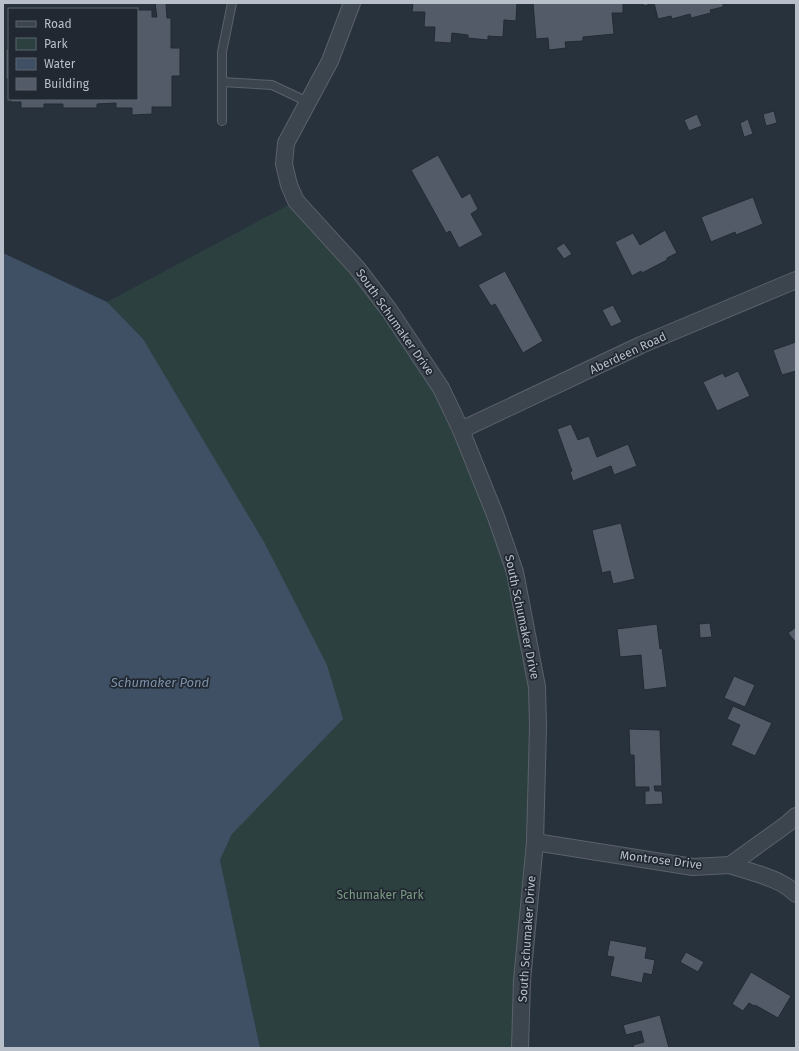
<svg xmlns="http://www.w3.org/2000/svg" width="799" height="1051" font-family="'Fira Sans',sans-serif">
	<rect width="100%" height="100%" fill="#28323d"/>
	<polygon fill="#2d4040" points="296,201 441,388 496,517 537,687 522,1048 260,1048 220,860 232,834 107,302"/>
	<polygon fill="#405064" points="3,253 107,302 143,339 264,542 327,665 343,719 232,834 220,860 260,1048 3,1048"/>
	<g fill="#525b67" stroke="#232a34">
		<polygon points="155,3 166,3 167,18 171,18 171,48 180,48 180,76 172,76 172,107 152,107 152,114 132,115 132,108 116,108 116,103 97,104 97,108 63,108 63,104 44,104 44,108 21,108 21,102 11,102 11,99 137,99 137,10 152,10 152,17 157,17"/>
		<polygon points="413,3 517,3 516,21 504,20 503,37 488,36 488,40 468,38 468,35 452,33 451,43 434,42 435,27 424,27 425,12 412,12"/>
		<polygon points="533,3 623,3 623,13 612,13 614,34 583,37 583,41 565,42 566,48 549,50 548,38 536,39"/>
		<polygon points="643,3 723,3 723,7 710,10 711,13 691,18 690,14 672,19 671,16 658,19 654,3 644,6"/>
		<rect x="6" y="49" width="3" height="30"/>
		<polygon points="774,111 777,123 766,126 763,114"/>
		<polygon points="697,114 702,126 689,131 684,120"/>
		<polygon points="748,119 753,134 744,137 740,123"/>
		<polygon points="438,155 462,198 470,193 478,209 471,214 483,235 459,248 450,231 446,233 411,170"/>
		<polygon points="753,197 763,224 736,235 735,232 711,242 701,217"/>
		<polygon points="665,230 677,253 667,258 667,260 642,273 641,271 632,276 615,242 633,233 640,245"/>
		<polygon points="564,243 572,254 564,259 556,248"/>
		<polygon points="505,271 543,341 523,353 495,304 491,306 478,285"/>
		<polygon points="613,305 622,322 611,327 602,310"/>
		<polygon points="796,342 796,371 782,375 773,350"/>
		<polygon points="738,371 750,396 717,411 703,382 723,373 725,377"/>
		<polygon points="571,424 578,440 589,436 597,457 628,444 637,466 614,475 611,466 573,481 570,472 572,471 557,429"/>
		<polygon points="621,523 635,579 613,584 610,571 602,573 592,530"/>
		<polygon points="710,623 712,637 700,638 699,624"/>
		<polygon points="657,624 660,649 662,648 667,687 644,690 641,655 620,657 617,629"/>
		<polygon points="796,627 796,643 788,633"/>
		<polygon points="734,676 755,685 745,707 724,698"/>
		<polygon points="733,706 772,723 755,756 731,745 740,725 727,719"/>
		<polygon points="629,729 660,730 662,786 654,786 655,791 662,791 663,804 645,805 645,791 649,791 649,787 635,787 634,755 630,755"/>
		<polygon points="610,940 647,947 645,958 655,960 652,975 644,973 642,983 610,976 614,957 607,956"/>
		<polygon points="686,952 704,962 698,972 680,962"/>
		<polygon points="751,972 791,996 778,1018 755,1005 754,1006 749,1003 743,1011 732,1004"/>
		<polygon points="660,1015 669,1048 634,1048 633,1045 644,1042 641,1031 626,1035 623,1025"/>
	</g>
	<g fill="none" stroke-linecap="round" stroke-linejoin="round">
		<defs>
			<g id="service">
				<polyline points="222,82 272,85 308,102"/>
				<polyline points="222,121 222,52 232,3"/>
			</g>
			<g id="minor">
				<polyline points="352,3 330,61 286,143 284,164 289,185 296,201 357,268 389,310 441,388 461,430 496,517 515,572 537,687 538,727 535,842 522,981 520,1048"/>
				<polyline points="461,430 641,345 796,280"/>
				<polyline points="535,842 693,867 730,865 787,824 796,816"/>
				<path d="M730,865C752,873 779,877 796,894"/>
			</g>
		</defs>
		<use href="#service" stroke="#5a616b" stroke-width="10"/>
		<use href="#minor" stroke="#5a616b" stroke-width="18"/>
		<use href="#service" stroke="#3c444d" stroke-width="8"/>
		<use href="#minor" stroke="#3c444d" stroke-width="16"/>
	</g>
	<g text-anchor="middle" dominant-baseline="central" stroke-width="3.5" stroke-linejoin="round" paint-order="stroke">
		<g font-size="12" fill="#b8bfc8" stroke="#212832">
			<text transform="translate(395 322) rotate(55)">South Schumaker Drive</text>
			<text transform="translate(628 353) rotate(-25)">Aberdeen Road</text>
			<text transform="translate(522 617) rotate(78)">South Schumaker Drive</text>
			<text transform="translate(661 860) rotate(7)">Montrose Drive</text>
			<text transform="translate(527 939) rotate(-86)">South Schumaker Drive</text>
		</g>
		<g font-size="12" fill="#799b80" stroke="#212832">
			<text x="380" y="895">Schumaker Park</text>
		</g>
		<g font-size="13" font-style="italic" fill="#7c90a8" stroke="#212832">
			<text x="160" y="682">Schumaker Pond</text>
		</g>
	</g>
	<rect width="799" height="1051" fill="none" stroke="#b8bfc8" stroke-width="8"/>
	<rect x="8" y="8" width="130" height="92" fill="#212832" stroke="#5d646e"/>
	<rect x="16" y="21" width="20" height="6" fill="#3c444d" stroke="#5d646e"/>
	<text x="44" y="28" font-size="12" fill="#b8bfc8">Road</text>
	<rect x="16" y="38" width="20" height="12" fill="#2d4040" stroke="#5d646e"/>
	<text x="44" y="48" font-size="12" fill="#b8bfc8">Park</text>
	<rect x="16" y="58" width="20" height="12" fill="#405064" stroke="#5d646e"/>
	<text x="44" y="68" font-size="12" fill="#b8bfc8">Water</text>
	<rect x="16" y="78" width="20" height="12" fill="#525b67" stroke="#5d646e"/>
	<text x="44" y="88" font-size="12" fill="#b8bfc8">Building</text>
</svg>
